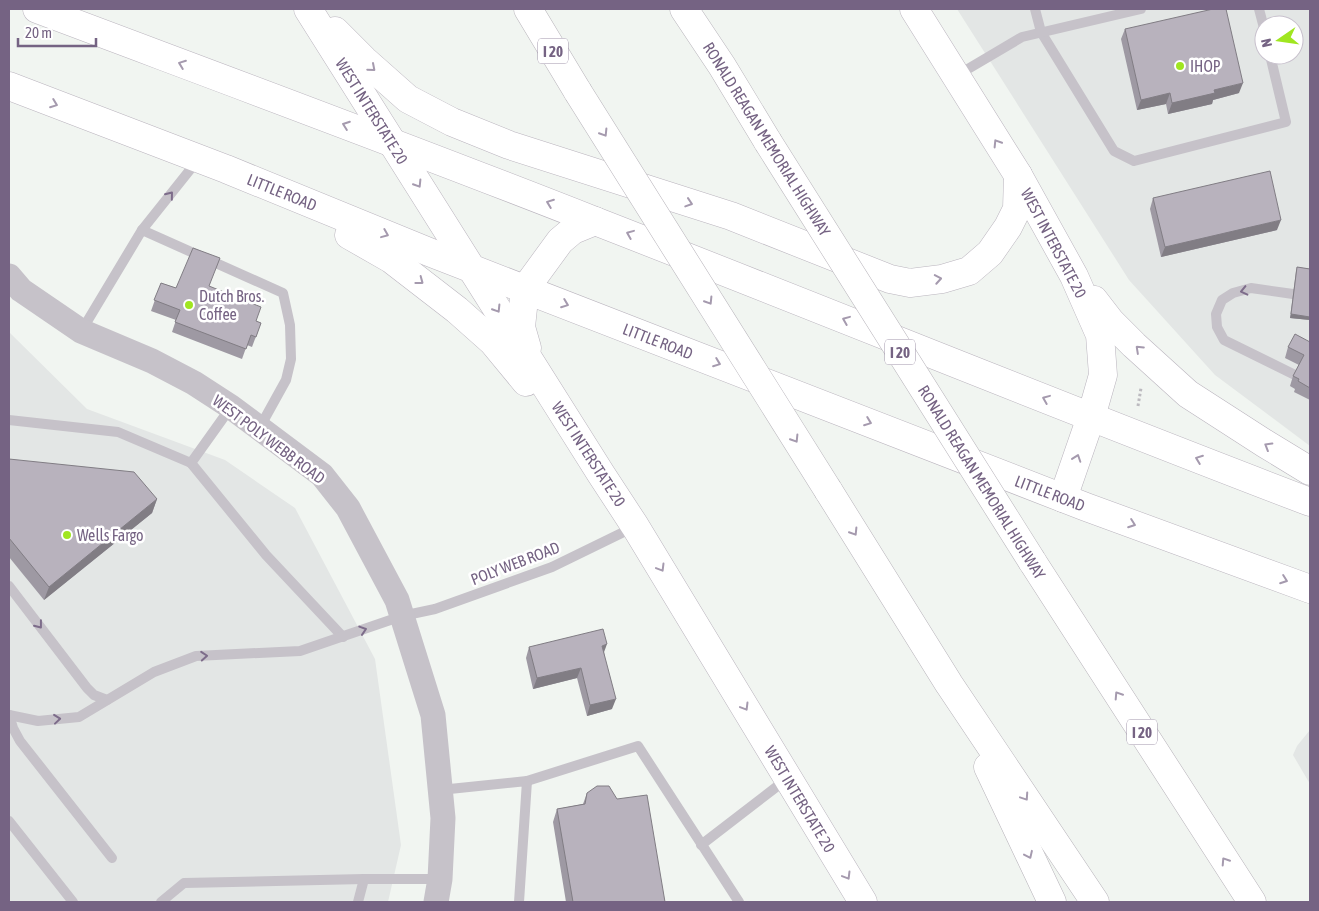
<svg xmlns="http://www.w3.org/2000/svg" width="1319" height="911" font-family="'Asap Condensed',sans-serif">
	<rect width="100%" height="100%" fill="#f1f5f1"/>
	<g fill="#e3e6e5" fill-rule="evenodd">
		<path d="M957,9H1310V446L1215,375L1129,280ZM1264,25H1294V55H1264Z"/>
		<polygon points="9,332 87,409 225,460 295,508 375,659 401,845 388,902 9,902"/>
		<polygon points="1310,730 1310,784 1293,755 1297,746"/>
	</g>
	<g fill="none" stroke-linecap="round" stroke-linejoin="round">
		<defs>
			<g id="secondary">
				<path d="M37,9C223,79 410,148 595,221C834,314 1071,411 1310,502"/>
				<polyline points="308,9 601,474 635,526 863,902"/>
				<polyline points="914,9 1018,175 1074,276 1100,335 1103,375 1091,417 1063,498"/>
				<polyline points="335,31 364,60 408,99 452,122 509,145 731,216 890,279 910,283 942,279 969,271 990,253 1008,227 1017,209 1018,175"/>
				<polyline points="9,86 226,169 429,252 1086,507 1310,589"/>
				<polyline points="349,235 391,259 457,310 493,342 526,382"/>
				<polyline points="1094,300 1111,322 1134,345 1188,394 1264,443 1310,471"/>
				<polyline points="527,348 521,327 525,289 560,241 573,230 595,221"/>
			</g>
			<g id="motorway">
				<polyline points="528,9 578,92"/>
				<polyline points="684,9 722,66 768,142"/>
				<polyline points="828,490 949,684 1095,902"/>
				<polyline points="1032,561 1252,902"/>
				<polyline points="988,767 1052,902"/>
			</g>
		</defs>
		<use href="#secondary" stroke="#bab4be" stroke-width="29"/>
		<use href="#motorway" stroke="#b7b3ba" stroke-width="29"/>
		<polyline stroke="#bcbabf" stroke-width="3" stroke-dasharray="2.5 2.5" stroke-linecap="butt" points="1138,406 1141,388"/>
		<g stroke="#c6c2c9" stroke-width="10">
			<polyline points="1035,9 1041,32 1114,151 1134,161 1286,122 1270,55"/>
			<polyline points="1259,9 1264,28"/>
			<polyline points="956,76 1022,37 1141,9"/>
			<polyline points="142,230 283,293 290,325 291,359 286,380 260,427"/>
			<polyline points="1293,294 1251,288 1233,293 1222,300 1216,314 1217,327 1224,340 1295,375"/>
			<polyline points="82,330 142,230 197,161"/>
			<polyline points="231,407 191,463 266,555 343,637"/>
			<polyline points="9,420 118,432 191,463"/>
			<polyline points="9,586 87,688 94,695 107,700"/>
			<polyline points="9,715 38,721 79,717 154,672 196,656 300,651 402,616 435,609 552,567 634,527"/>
			<polyline points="9,715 13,728 20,741 112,858"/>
			<polyline points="527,781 638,746 739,902"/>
			<polyline points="440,790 527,781 519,902"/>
			<polyline points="9,821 73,902"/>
			<polyline points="701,845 788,778"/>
			<polyline points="161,902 184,883 364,879"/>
			<polyline points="358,902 364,879 440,879"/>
		</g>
		<polyline stroke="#c6c2c9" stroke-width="25" points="9,276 21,290 81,331 152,361 194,383 231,407 322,475 348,508 397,600 433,715 443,818 440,879 436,902"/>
		<use href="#secondary" stroke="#fff" stroke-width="28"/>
		<use href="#motorway" stroke="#fff" stroke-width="28"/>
		<defs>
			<g id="motorway-bridge">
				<polyline points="578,92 828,490"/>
				<polyline points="768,142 1032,561"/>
			</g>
		</defs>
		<use href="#motorway-bridge" stroke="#b7b3ba" stroke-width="29" stroke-linecap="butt"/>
		<use href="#motorway-bridge" stroke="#fff" stroke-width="28"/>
	</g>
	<g fill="#9e99a3">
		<polygon points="1125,29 1239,93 1213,100 1212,104 1168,114 1166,104 1137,110 1121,39"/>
		<polygon points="1153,198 1277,230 1161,257 1150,209"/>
		<polygon points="1297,267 1310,269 1310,320 1290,318 1296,271"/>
		<polygon points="161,283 176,288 209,286 256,321 261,323 252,347 247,345 242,359 172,332 176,320 151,311"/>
		<polygon points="1310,342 1310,400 1294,392 1295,389 1290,386 1293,376 1299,365 1285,358 1288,347"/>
		<polygon points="9,459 157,499 152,513 44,600 9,557"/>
		<polygon points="529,647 604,652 612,709 587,716 577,678 533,689 526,658"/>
		<polygon points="587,793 665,902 566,902 553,822 557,809 583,804"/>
	</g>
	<g fill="#817d84">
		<polygon points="1243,83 1239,93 1213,100 1212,104 1168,114 1172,103 1214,90"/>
		<polygon points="1170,93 1166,104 1137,110 1141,100"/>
		<polygon points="1281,220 1277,230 1161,257 1165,247"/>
		<polygon points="1291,314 1310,317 1310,320 1290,318"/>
		<polygon points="157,499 152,513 44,600 49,587"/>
		<polygon points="607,644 603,655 602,646"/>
		<polygon points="581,668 577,678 533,689 537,678"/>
		<polygon points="616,699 612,709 587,716 590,705"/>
	</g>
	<g fill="#b8b2bd" stroke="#817d84">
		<polygon points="1213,9 1226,9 1243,83 1214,90 1215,93 1172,103 1170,93 1141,100 1125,29"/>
		<polygon points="1270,171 1281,220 1165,247 1153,198"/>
		<polygon points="193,248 220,258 209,286 261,307 256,321 261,323 256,337 251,335 246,349 175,322 180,310 154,300 161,283 176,288"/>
		<polygon points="1297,267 1310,269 1310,317 1291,314"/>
		<polygon points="1295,334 1310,342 1310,388 1298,381 1299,379 1293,376 1304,355 1288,347"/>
		<polygon points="9,459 134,472 157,499 49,587 9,538"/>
		<polygon points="603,629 607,644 602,646 616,699 590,705 581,668 537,678 529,647"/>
		<polygon points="597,786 609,786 617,799 647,795 665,902 573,902 557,809 585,804 587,793"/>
	</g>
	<defs><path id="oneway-chevron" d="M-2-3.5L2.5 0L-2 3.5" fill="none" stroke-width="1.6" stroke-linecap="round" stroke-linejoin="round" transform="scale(1.25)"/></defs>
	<g stroke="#a59aae">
		<use href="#oneway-chevron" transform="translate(182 64) rotate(-159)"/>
		<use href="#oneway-chevron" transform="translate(372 68) rotate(41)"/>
		<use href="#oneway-chevron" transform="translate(54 104) rotate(21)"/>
		<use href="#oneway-chevron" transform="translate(346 125) rotate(-160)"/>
		<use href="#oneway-chevron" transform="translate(604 133) rotate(58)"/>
		<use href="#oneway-chevron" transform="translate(997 143) rotate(-122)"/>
		<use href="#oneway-chevron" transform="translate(418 184) rotate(58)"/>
		<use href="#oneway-chevron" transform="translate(550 203) rotate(-159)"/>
		<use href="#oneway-chevron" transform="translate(689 203) rotate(18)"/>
		<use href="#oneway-chevron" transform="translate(385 234) rotate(22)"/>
		<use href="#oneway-chevron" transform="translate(630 234) rotate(-158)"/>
		<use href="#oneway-chevron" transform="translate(938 279) rotate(-10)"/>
		<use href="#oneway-chevron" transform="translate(420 281) rotate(37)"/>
		<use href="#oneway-chevron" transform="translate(709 301) rotate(58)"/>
		<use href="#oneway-chevron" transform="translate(565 304) rotate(21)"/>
		<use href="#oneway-chevron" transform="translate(497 309) rotate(58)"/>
		<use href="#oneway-chevron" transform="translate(846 320) rotate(-158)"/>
		<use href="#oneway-chevron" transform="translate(1139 349) rotate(-137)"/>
		<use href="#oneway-chevron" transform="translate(717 363) rotate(21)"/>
		<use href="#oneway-chevron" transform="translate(1046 399) rotate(-158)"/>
		<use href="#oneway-chevron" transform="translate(868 422) rotate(21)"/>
		<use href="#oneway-chevron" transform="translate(795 439) rotate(58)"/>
		<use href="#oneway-chevron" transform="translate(1268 446) rotate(-149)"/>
		<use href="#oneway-chevron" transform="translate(1077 458) rotate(-71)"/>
		<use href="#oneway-chevron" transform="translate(1199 459) rotate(-159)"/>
		<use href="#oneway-chevron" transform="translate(1132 524) rotate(20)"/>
		<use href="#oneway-chevron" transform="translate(854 532) rotate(58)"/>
		<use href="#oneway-chevron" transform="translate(661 568) rotate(59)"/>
		<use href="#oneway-chevron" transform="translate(1284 580) rotate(20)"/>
		<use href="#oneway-chevron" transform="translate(1118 695) rotate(-123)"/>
		<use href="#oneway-chevron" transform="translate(745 707) rotate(59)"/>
		<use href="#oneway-chevron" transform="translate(1025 797) rotate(56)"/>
		<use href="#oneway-chevron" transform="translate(1029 855) rotate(65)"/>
		<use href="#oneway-chevron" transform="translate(1225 861) rotate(-123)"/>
		<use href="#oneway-chevron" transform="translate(847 876) rotate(59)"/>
	</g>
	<g stroke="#7d6c8a">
		<use href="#oneway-chevron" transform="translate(170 195) rotate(-51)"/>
		<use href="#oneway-chevron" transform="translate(1244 291) rotate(167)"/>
		<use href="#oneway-chevron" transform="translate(39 625) rotate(52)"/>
		<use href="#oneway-chevron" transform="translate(363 630) rotate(-18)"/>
		<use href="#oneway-chevron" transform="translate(204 656) rotate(-4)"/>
		<use href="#oneway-chevron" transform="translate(57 719) rotate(-6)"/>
	</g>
	<g fill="#a0e620" stroke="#fff" stroke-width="2">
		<circle cx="1180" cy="66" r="5"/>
		<circle cx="189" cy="305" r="5"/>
		<circle cx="67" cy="535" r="5"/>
	</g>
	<g text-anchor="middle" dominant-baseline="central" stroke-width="5" stroke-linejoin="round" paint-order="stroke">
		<g fill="#fff" stroke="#9e92a8" stroke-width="1">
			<rect x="538" y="38.5" width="30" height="25" rx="4"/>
			<rect x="885" y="339.5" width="30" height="25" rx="4"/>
			<rect x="1127" y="719.5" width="30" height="25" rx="4"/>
		</g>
		<g font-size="15" font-weight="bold" fill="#756383">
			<text x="553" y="51">I 20</text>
			<text x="900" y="352">I 20</text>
			<text x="1142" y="732">I 20</text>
		</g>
		<g font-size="16" fill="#756383" stroke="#fff" text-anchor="start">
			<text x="1190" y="66">IHOP</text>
			<text x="199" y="296">Dutch Bros.<tspan x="199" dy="18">Coffee</tspan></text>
			<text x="77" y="535">Wells Fargo</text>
		</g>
		<g font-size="16" fill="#756383" stroke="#fff">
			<text transform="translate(372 111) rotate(58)">WEST INTERSTATE 20</text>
			<text transform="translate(767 139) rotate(58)">RONALD REAGAN MEMORIAL HIGHWAY</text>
			<text transform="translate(282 192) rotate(22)">LITTLE ROAD</text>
			<text transform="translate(1054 243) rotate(62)">WEST INTERSTATE 20</text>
			<text transform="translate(658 341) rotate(21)">LITTLE ROAD</text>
			<text transform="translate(269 439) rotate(37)">WEST POLY WEBB ROAD</text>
			<text transform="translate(589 454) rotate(57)">WEST INTERSTATE 20</text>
			<text transform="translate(982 482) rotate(58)">RONALD REAGAN MEMORIAL HIGHWAY</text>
			<text transform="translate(1050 493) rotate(21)">LITTLE ROAD</text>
			<text transform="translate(515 563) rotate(-21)">POLY WEB ROAD</text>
			<text transform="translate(800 799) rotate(59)">WEST INTERSTATE 20</text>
		</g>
	</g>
	<rect width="1319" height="911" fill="none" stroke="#756383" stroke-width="20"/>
	<g transform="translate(1279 40) rotate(257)"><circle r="24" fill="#ffffff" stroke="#c8c1cd"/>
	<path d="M0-4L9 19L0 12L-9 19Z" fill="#a0e620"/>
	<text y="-8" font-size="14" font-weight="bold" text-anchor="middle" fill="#756383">N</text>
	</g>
	<path d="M18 38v8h78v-8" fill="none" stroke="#756383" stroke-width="2.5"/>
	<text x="25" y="38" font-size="15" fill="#756383" stroke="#ffffff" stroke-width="4" paint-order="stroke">20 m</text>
</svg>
